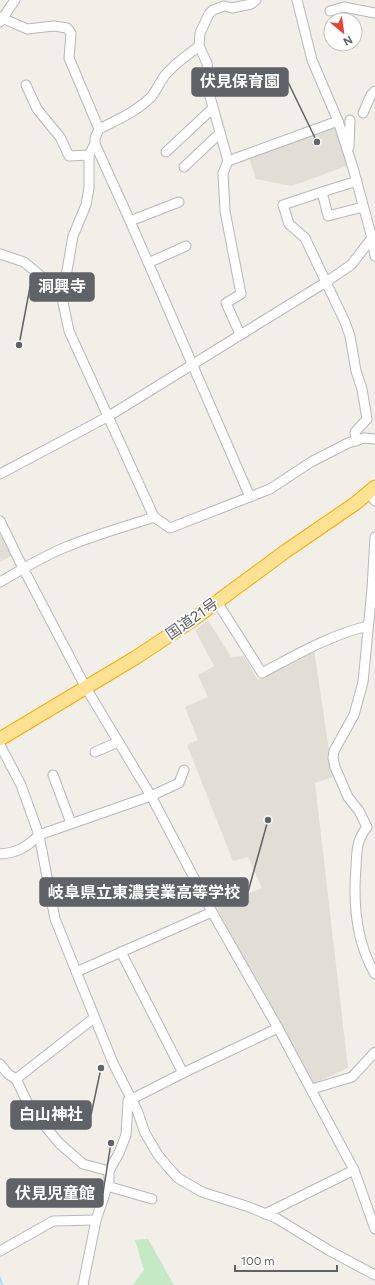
<svg xmlns="http://www.w3.org/2000/svg" width="375" height="1285" font-family="Figtree,'Noto Sans JP',sans-serif">
	<rect width="100%" height="100%" fill="#f1efe8"/>
	<g fill="#e1ded6">
		<polygon points="335,127 349,165 292,186 256,179 249,157"/>
		<polygon points="0,530 13,555 0,562"/>
		<polygon points="208,620 231,657 244,656 258,680 314,650 333,777 315,783 348,1068 313,1084 216,907 262,888 248,857 233,861 187,745 198,740 185,707 208,697 198,675 214,666 195,630"/>
	</g>
	<polygon fill="#c5e8c5" points="148,1239 171,1280 174,1285 133,1285 144,1270 135,1240"/>
	<g fill="none" stroke-linecap="round" stroke-linejoin="round">
		<polyline stroke="#aadaff" stroke-width="2" points="0,1278 2,1285"/>
		<defs>
			<g id="minor">
				<polyline points="297,0 312,60 338,121 353,168 372,238 375,256"/>
				<polyline points="330,11 344,7 375,13"/>
				<polyline points="0,17 27,29 54,26 67,28 71,33 69,58 99,129 95,138 95,144 130,221 250,497"/>
				<polyline points="0,22 15,0"/>
				<polyline points="26,85 37,109 60,137 69,156 89,155"/>
				<polyline points="363,113 371,95 375,91"/>
				<path d="M99,129C117,120 136,112 151,97C157,90 160,81 166,74C175,63 188,55 199,46"/>
				<polyline points="95,144 89,155 89,188 86,205 73,236 66,276 61,293 69,331 154,517 170,528 270,489 311,462 348,443 364,438 375,439"/>
				<polyline points="349,147 350,120"/>
				<polyline points="166,152 213,108"/>
				<polyline points="228,161 338,121"/>
				<polyline points="184,167 220,133"/>
				<polyline points="357,181 322,192 328,216 363,207"/>
				<polyline points="322,192 283,205 289,224 305,238 345,322 350,336 356,371 362,389 367,419 355,432 356,441"/>
				<polyline points="130,221 179,202"/>
				<polyline points="0,254 24,262 61,293"/>
				<polyline points="148,263 186,246"/>
				<polyline points="240,334 226,303 241,294 225,211 223,173 228,161 209,93 207,63 199,46 200,33 209,14 213,10 224,6 232,8 251,4 256,0"/>
				<polyline points="0,474 109,416 326,282 351,265 372,238 375,237"/>
				<polyline points="369,492 375,501"/>
				<polyline points="0,521 23,568 86,688 151,796 212,912 278,1028 354,1170 375,1229"/>
				<path d="M375,537L372,589L363,682L354,715L334,751L333,758L335,767L348,797L359,811L367,827C356,841 357,851 356,867C353,903 356,942 375,974"/>
				<path d="M0,582C21,570 43,556 66,547C94,535 124,527 154,517"/>
				<path d="M217,602L262,673C296,655 330,635 368,626"/>
				<polyline points="0,745 21,785 39,835 55,919 113,1063 137,1110 145,1133 158,1155 168,1167 178,1178 202,1192 249,1207 276,1218 330,1251 375,1275"/>
				<polyline points="95,752 118,742"/>
				<polyline points="53,775 71,823"/>
				<path d="M0,854C17,853 27,847 39,835L151,796L179,783L184,770"/>
				<polyline points="121,952 183,1073"/>
				<polyline points="76,972 212,912"/>
				<polyline points="0,1064 8,1074 16,1079 30,1108 59,1143 83,1164 109,1171"/>
				<polyline points="16,1079 94,1018"/>
				<polyline points="312,1089 352,1077 375,1052"/>
				<polyline points="107,1186 152,1199"/>
				<polyline points="265,1214 354,1170"/>
				<polyline points="0,1251 53,1221 96,1220"/>
				<polyline points="83,1285 96,1220 109,1181 109,1171 119,1153 126,1135 128,1101 183,1073 278,1028"/>
			</g>
			<polyline id="highway" points="0,739 135,658 191,621 286,551 356,503 375,487"/>
		</defs>
		<use href="#minor" stroke="#b5b8bc" stroke-width="11"/>
		<use href="#highway" stroke="#f9ab00" stroke-width="15"/>
		<use href="#minor" stroke="#fff" stroke-width="9"/>
		<use href="#highway" stroke="#fde293" stroke-width="13"/>
	</g>
	<g text-anchor="middle" dominant-baseline="central" stroke-width="3.5" stroke-linejoin="round" paint-order="stroke">
		<g font-size="15" fill="#5f6368" stroke="#fff">
			<text transform="translate(192 619) rotate(-35)">国道21号</text>
		</g>
	</g>
	<path fill="none" stroke="#5f6368" stroke-width="1.5" d="M317 142L288 82M19 345L30 287M268 820L248 892M101 1068L91 1115M111 1143L103 1193"/>
	<g fill="#5f6368" stroke="#fff" stroke-width="1.5">
		<circle cx="317" cy="142" r="4"/>
		<circle cx="19" cy="345" r="4"/>
		<circle cx="268" cy="820" r="4"/>
		<circle cx="101" cy="1068" r="4"/>
		<circle cx="111" cy="1143" r="4"/>
	</g>
	<g fill="#5f6368" stroke="#5f6368" stroke-width="1.5">
		<rect x="192" y="68" width="96" height="28" rx="4"/>
		<rect x="30" y="273" width="64" height="28" rx="4"/>
		<rect x="40" y="878" width="208" height="28" rx="4"/>
		<rect x="11" y="1101" width="80" height="28" rx="4"/>
		<rect x="7" y="1179" width="96" height="28" rx="4"/>
	</g>
	<g font-size="16" text-anchor="middle" font-weight="bold" fill="#fff">
		<text x="240" y="87">伏見保育園</text>
		<text x="62" y="292">洞興寺</text>
		<text x="144" y="898">岐阜県立東濃実業高等学校</text>
		<text x="51" y="1120">白山神社</text>
		<text x="55" y="1199">伏見児童館</text>
	</g>
	<g transform="translate(343 32) rotate(151)"><circle r="19" fill="#ffffff" stroke="#bfc1c3"/>
	<path d="M0-3L7 15L0 10L-7 15Z" fill="#ea4335"/>
	<text y="-6" font-size="11" font-weight="bold" text-anchor="middle" fill="#5f6368">N</text>
	</g>
	<path d="M235 1265v6h102v-6" fill="none" stroke="#5f6368" stroke-width="2"/>
	<text x="241" y="1265" font-size="12" fill="#5f6368" stroke="#ffffff" stroke-width="3" paint-order="stroke">100 m</text>
</svg>
